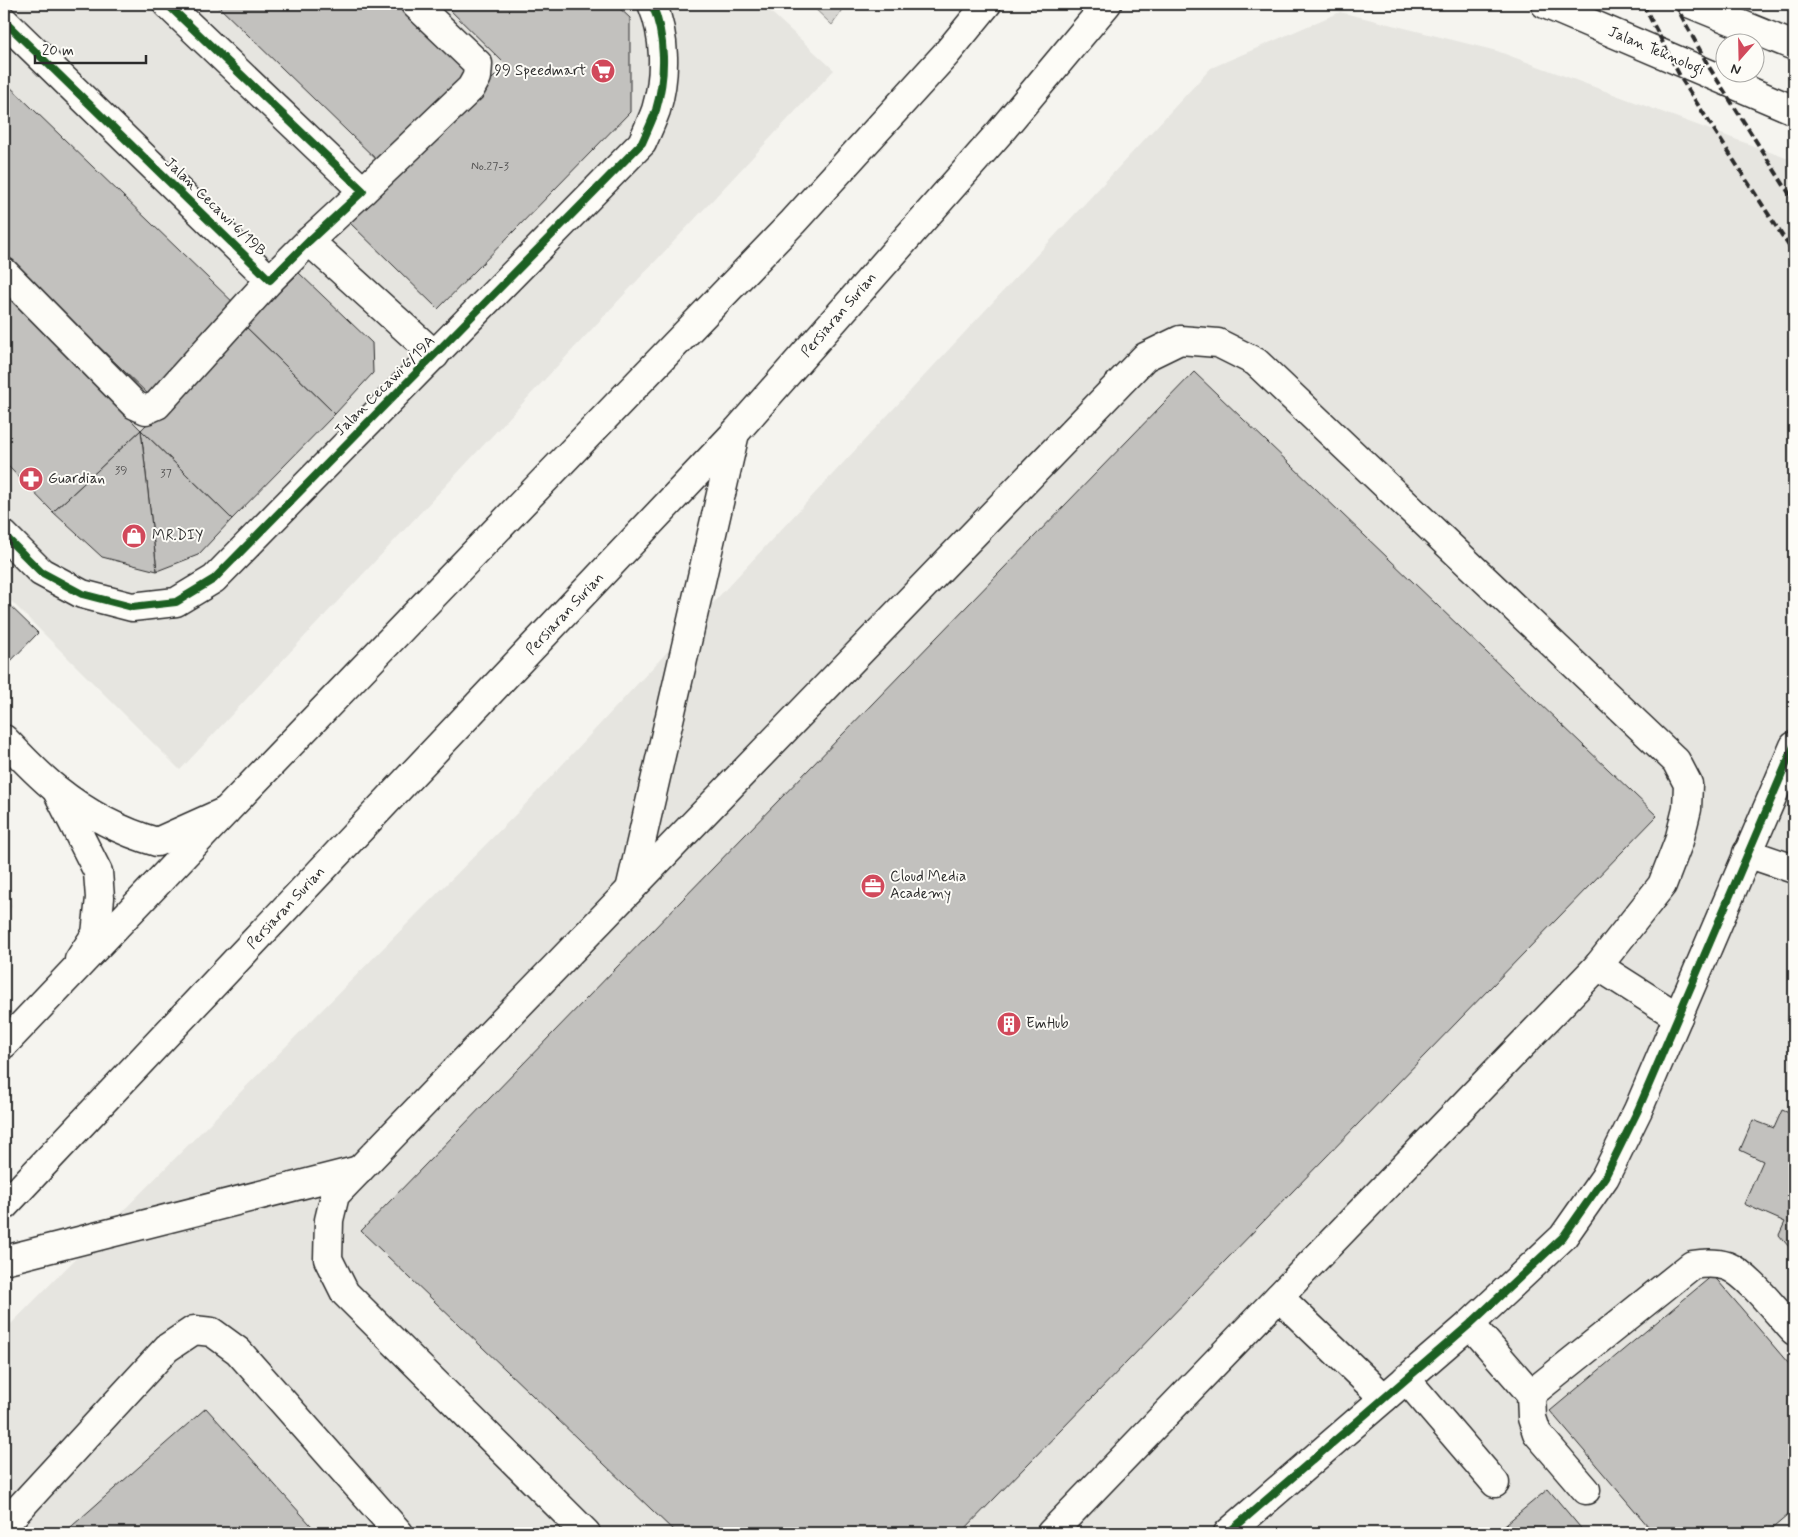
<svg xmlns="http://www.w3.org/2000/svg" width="1798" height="1537" font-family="Mynerve,sans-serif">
	<rect width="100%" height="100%" fill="#f5f4ef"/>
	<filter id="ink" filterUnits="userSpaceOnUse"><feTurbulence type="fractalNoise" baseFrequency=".02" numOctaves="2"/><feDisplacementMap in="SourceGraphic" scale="10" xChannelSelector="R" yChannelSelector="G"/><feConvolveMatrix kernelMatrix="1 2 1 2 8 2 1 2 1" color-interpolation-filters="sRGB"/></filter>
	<g filter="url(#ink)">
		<g fill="#e6e5e0">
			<polygon points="4,4 762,4 834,70 180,770 4,594"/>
			<polygon points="1340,12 1497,51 1794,161 1794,1533 4,1533 4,1331 520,810 1211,68"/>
			<polygon points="4,870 12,906 4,924"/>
		</g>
		<polygon fill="#d7d6d2" stroke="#81807e" points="810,4 847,4 832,25"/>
		<g fill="#c2c1be" stroke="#2b2b2b">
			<polygon points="216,4 395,4 469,75 382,165"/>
			<polygon points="444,4 615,4 630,18 630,112 438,309 349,222 506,65"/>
			<polygon points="4,81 239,308 152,398 4,255"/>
			<polygon points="299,273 372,343 373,373 335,414 244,325"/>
			<polygon points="4,291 141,430 53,512 4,462"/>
			<polygon points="244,325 335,414 232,519 141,430"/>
			<polygon points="1194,372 1657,816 961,1533 676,1533 361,1231"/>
			<polygon points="141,430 232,519 198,555 157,571"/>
			<polygon points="141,430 157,571 102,557 53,512"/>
			<polygon points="4,600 38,633 5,667 4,666"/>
			<polygon points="1782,1110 1794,1115 1794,1253 1779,1235 1785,1222 1744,1204 1763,1161 1740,1150 1753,1120 1774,1128"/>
			<polygon points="1713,1275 1794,1370 1794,1510 1767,1533 1654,1533 1550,1411"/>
			<polygon points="206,1408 318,1533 64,1533"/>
			<polygon points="1548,1489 1585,1533 1495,1533"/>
		</g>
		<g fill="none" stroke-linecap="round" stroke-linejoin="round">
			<defs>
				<g id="minor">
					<polyline points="1545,4 1794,110"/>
					<polyline points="1691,4 1794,46"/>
					<polyline points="4,21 270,280 309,241 363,191 167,4"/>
					<polyline points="363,191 471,88 477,77 478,64 415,4"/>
					<polyline points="309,241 435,355"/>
					<polyline points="4,272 135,405 146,410 157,405 270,280"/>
					<path d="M4,535L41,572L82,594L132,607L176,602L214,579L642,143C647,132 652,121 656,110C666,76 666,37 652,4"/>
					<path d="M4,739C21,756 38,775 56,789C86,813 121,832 157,842L226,811"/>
					<polyline points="57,791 98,872 100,898 96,934 79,960"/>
					<polyline points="1747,853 1794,869"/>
					<polyline points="630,890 735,433"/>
					<polyline points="1598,966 1678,1017"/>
					<polyline points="4,1260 359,1170"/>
					<polyline points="1279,1297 1384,1398"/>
					<polyline points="1470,1324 1531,1394 1532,1418 1537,1433 1586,1490"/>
					<polyline points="1406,1379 1495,1483"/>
					<path d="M1531,1394L1692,1265C1704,1263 1715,1262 1727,1266C1748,1274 1778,1314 1794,1331"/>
					<polyline points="4,1525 167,1348 194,1330 212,1332 238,1351 399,1533"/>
					<polyline points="586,1533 345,1293 328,1259 329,1220 335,1195 1145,357 1180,340 1218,343 1256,362 1676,761 1688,784 1687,809 1679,841 1662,885 1598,966 1051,1533"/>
					<polyline points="1228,1533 1470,1324 1563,1237 1605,1177 1638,1110 1794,746"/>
				</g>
				<g id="major">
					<polyline points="4,1044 226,811 793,222 947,53 987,4"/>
					<polyline points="4,1206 735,433 1000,132 1107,4"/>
				</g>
			</defs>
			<use href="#minor" stroke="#2b2b2b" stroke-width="31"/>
			<use href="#major" stroke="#2b2b2b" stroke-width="31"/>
			<use href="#minor" stroke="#fdfcf7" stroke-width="28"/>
			<use href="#major" stroke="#fdfcf7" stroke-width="28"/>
			<g stroke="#2b2b2b" stroke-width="4" stroke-dasharray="8 4" stroke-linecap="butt">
				<polyline points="1643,4 1682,80 1794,254"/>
				<polyline points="1675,4 1709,67 1794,201"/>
			</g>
			<defs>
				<g id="cycleway">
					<polyline points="4,21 270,280 309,241 363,191 167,4"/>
					<path d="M4,535L41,572L82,594L132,607L176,602L214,579L642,143C647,132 652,121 656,110C666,76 666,37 652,4"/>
					<polyline points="1228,1533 1470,1324 1563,1237 1605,1177 1638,1110 1794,746"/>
				</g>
			</defs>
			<use href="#cycleway" stroke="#fdfcf7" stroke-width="11"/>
			<use href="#cycleway" stroke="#1b5e20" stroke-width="8"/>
		</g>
	</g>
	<defs>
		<symbol id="supermarket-disc" viewBox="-11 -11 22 22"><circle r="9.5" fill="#d1495b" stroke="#fdfcf7"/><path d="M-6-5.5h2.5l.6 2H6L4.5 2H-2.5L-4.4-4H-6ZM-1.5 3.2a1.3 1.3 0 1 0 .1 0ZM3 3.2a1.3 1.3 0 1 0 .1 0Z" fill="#fff"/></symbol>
		<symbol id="pharmacy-disc" viewBox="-11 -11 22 22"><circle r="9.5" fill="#d1495b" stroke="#fdfcf7"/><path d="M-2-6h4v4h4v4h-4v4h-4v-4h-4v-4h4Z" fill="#fff"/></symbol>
		<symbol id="shop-disc" viewBox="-11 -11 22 22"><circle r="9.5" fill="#d1495b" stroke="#fdfcf7"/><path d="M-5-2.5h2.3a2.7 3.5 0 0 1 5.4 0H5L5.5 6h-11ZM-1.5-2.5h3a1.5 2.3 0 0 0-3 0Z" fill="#fff"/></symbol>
		<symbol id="office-disc" viewBox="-11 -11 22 22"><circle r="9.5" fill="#d1495b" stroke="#fdfcf7"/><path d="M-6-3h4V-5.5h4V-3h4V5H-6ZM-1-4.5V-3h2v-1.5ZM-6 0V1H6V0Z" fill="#fff"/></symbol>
		<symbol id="building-disc" viewBox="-11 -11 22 22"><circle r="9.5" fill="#d1495b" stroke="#fdfcf7"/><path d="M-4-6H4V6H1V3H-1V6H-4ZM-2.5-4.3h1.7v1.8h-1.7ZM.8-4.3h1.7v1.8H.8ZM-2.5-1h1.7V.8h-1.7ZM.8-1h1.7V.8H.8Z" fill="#fff"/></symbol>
	</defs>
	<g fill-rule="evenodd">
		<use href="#supermarket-disc" x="589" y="57" width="28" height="28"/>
		<use href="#pharmacy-disc" x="17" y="465" width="28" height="28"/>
		<use href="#shop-disc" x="120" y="522" width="28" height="28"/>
		<use href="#office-disc" x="859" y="872" width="28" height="28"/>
		<use href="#building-disc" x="995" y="1010" width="28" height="28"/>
	</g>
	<g text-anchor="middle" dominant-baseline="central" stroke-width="4" stroke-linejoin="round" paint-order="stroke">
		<g font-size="12" fill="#515050">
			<text x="490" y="167">No.27-3</text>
			<text x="121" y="471">39</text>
			<text x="166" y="474">37</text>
		</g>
		<g font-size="15" fill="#2b2b2b" stroke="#fdfcf7">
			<text transform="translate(1656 51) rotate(23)">Jalan Teknologi</text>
			<text transform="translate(215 207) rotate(44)">Jalan Cecawi 6/19B</text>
			<text transform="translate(839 315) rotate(-49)">Persiaran Surian</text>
			<text transform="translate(385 386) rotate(-45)">Jalan Cecawi 6/19A</text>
			<text transform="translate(565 614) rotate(-47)">Persiaran Surian</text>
			<text transform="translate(286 908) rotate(-47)">Persiaran Surian</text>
		</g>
		<g font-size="15" fill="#2b2b2b" stroke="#fdfcf7" text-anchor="start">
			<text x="586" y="71" text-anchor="end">99 Speedmart</text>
			<text x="48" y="479">Guardian</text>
			<text x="152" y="536">MR.DIY</text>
			<text x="890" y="877">Cloud Media<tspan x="890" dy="17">Academy</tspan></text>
			<text x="1026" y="1024">EmHub</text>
		</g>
	</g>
	<rect width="1798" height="1537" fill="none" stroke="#fdfcf7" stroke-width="20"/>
	<rect x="10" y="10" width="1778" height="1517" fill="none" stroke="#2b2b2b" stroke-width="2" filter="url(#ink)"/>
	<g transform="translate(1740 58) rotate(200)"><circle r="24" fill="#fdfcf7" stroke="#a9a8a5"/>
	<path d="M0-4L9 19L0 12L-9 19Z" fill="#d1495b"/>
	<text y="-8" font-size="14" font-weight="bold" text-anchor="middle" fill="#2b2b2b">N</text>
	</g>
	<path d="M35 55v8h111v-8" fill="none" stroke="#2b2b2b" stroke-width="2.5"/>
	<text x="42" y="55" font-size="15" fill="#2b2b2b" stroke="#fdfcf7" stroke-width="4" paint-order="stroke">20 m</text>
</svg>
